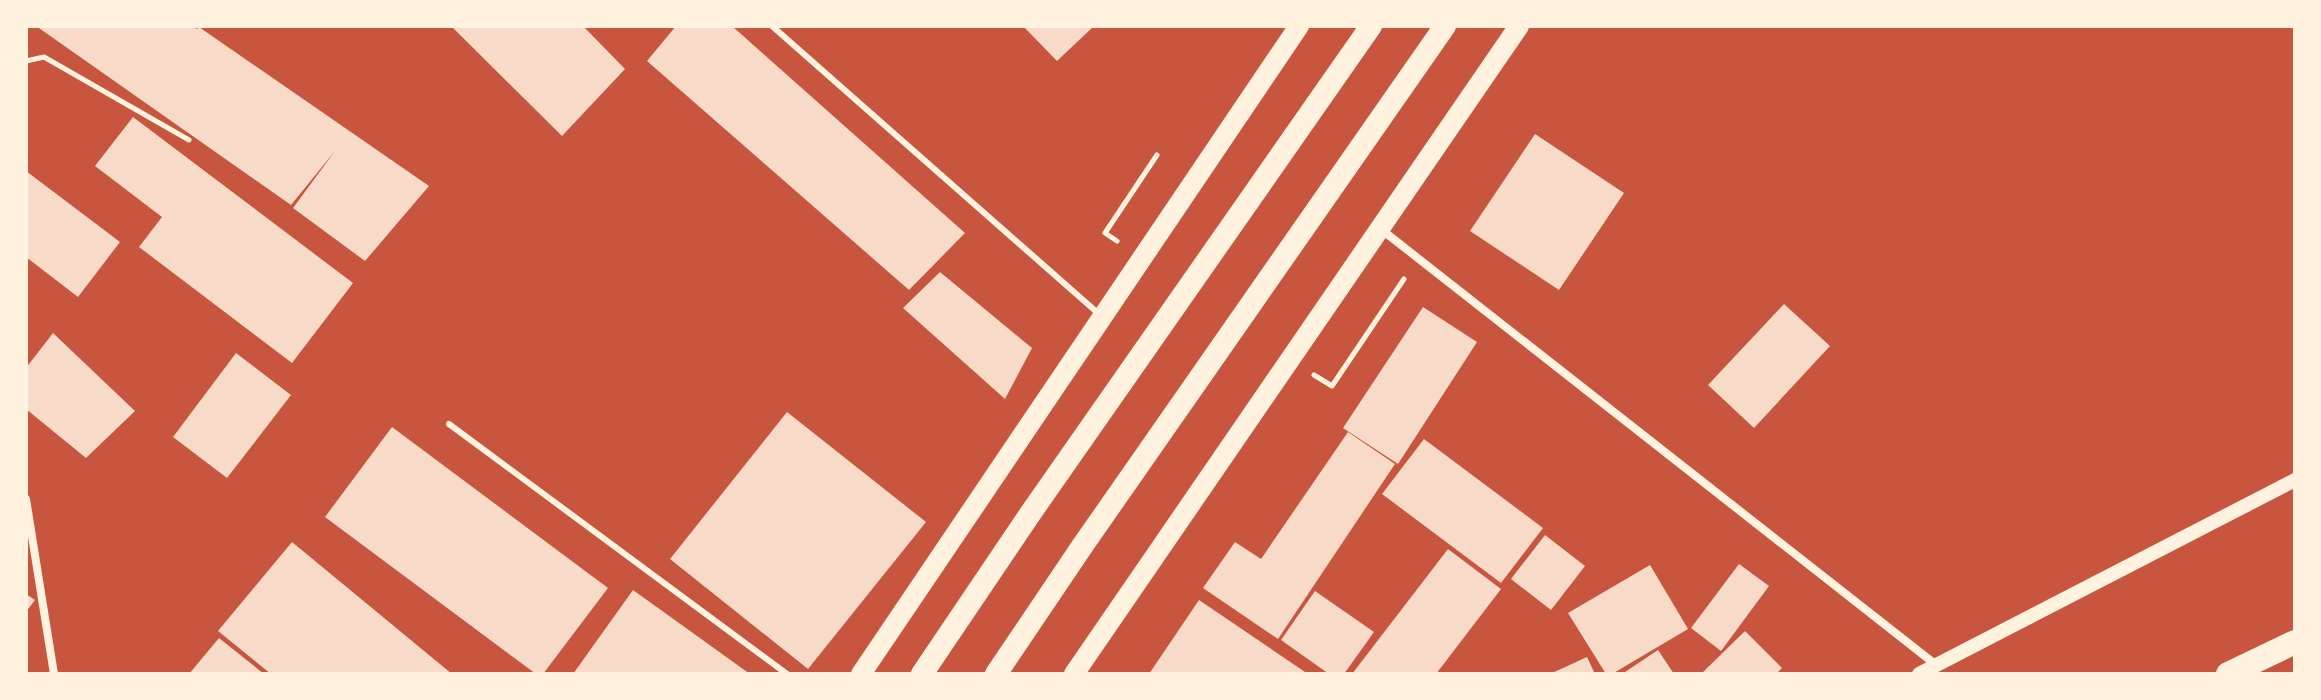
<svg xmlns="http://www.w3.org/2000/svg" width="2321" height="700" font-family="Manrope,sans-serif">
	<rect width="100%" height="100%" fill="#c8553d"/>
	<g fill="#f7dbc8">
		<polygon points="36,26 192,26 197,29 199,27 429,186 365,261 293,208 335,151 291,205"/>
		<polygon points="451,26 583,26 625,69 562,136"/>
		<polygon points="676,26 732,26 965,233 909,290 647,61"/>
		<polygon points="1023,26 1094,26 1057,61"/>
		<polygon points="133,117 353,283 292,363 139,247 162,217 95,166"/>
		<polygon points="1535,134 1624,193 1559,290 1470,231"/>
		<polygon points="26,171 120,242 78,297 26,257"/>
		<polygon points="940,272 1032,348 1005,399 903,308"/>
		<polygon points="1784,304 1830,346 1754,428 1708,385"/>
		<polygon points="1423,307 1477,342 1398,464 1343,428"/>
		<polygon points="53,333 135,411 86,458 26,409 26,368"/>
		<polygon points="236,353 291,395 227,478 173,437"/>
		<polygon points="787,412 926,522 808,669 670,559"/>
		<polygon points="392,427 608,588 543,674 536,674 325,517"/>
		<polygon points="1348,432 1395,464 1278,639 1203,588 1235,542 1261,559"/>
		<polygon points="1424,439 1543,528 1501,583 1382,494"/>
		<polygon points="1545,535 1585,566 1551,610 1511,579"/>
		<polygon points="292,542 452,674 271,674 218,631"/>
		<polygon points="1448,549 1501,589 1436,674 1352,674"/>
		<polygon points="1739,564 1769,586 1721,651 1691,628"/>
		<polygon points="1650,565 1688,629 1612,674 1606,674 1568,613"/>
		<polygon points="633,590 750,674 573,674"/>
		<polygon points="1315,591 1374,632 1344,674 1329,674 1281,640"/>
		<polygon points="26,594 35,600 26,612"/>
		<polygon points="1199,600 1308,674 1149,674"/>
		<polygon points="1745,631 1782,668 1776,674 1701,674"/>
		<polygon points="219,638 264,674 189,674"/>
		<polygon points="1658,650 1674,674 1622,674"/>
		<polygon points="1587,657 1595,674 1550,674"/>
	</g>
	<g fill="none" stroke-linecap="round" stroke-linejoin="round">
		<g stroke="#fff3e0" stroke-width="5">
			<polyline points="26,61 44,57 189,140"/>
			<polyline points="1117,241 1105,233 1157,155"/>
			<polyline points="1314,375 1332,386 1404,279"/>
		</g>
		<g stroke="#fff3e0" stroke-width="6">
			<polyline points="772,26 1099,314"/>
			<polyline points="449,424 787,674"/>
		</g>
		<g stroke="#fff3e0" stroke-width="8">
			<polyline points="1382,230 1935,664"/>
			<polyline points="26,499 54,674"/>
		</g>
		<polyline stroke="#fff3e0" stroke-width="14" points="1919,674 2295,480"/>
		<g stroke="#fff3e0" stroke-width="20">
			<polyline points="861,674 1299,26"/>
			<polyline points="1074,674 1519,26"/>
		</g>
		<g stroke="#fff3e0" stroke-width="22">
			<polyline points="922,674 1030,514 1371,26"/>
			<polyline points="996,674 1083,545 1445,26"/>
		</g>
		<polyline stroke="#fff3e0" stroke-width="24" points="2228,674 2295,642"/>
	</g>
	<rect width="2321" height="700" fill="none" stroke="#fff3e0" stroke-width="56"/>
</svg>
